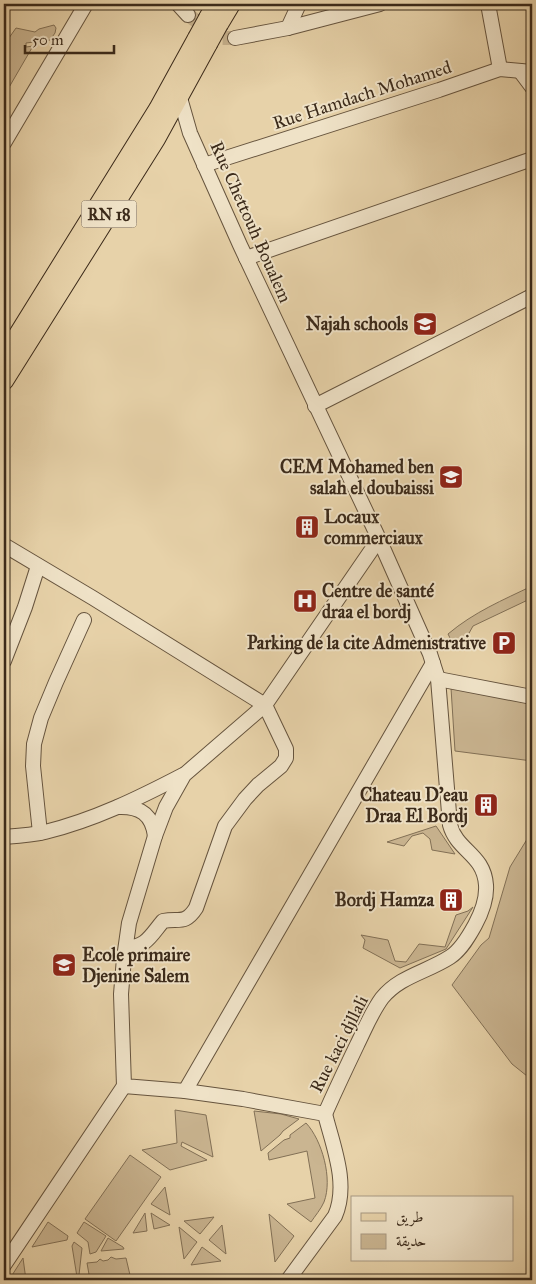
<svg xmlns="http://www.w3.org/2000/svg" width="536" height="1284" font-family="'IM FELL Great Primer',Amiri,serif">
	<rect width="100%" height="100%" fill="#e7d2a9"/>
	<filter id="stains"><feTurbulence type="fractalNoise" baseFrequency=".004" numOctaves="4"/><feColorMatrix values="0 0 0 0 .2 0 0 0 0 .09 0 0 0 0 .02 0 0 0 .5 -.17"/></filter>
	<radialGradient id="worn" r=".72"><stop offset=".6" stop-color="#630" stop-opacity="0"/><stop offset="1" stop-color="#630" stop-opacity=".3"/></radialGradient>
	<g fill="#cab591" stroke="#827056">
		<polygon points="54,25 56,28 55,33 50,40 26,43 26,47 33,46 4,96 4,45 16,28 35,32 39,29"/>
		<path d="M532,586V598L473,626L463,644H453L448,634C474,612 503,600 532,586Z"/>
		<polygon points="451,688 532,704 532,761 455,751"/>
		<polygon points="532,816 532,1080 512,1064 452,985 481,945 489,938 510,867 529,836"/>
		<polygon points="436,826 455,854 432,850 430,839 423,833 412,836 404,846 387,842"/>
		<polygon points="473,907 446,949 400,968 363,948 365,940 361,935 388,940 395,961 406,962 419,944 445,947 456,915 468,911"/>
		<polygon points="175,1110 206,1115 213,1157 182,1142 181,1146 207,1160 170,1170 142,1150 177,1143"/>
		<polygon points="254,1111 281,1114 299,1119 283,1131 280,1135 261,1151"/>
		<path d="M306,1123C322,1140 333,1179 324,1202C321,1209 315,1216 311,1222L287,1204L315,1198L307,1151L269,1160L268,1153L284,1140L290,1138V1135Z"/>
		<polygon points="130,1155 161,1177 116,1241 85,1219"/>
		<polygon points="165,1187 170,1215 151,1204"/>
		<polygon points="145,1213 147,1231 133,1233"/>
		<polygon points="151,1213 170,1225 154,1229"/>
		<polygon points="269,1214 294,1236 275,1262"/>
		<polygon points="214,1217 200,1234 184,1221"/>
		<polygon points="48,1222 68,1236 67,1240 32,1247"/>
		<polygon points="84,1222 106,1236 96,1252 90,1254 88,1242 77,1233"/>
		<polygon points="222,1225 226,1254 209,1240"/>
		<polygon points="179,1227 197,1242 184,1259"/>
		<polygon points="108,1238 123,1247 124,1249 101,1251"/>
		<polygon points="74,1242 82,1248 79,1275 77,1277 72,1246"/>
		<polygon points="202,1247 221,1261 191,1265"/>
		<polygon points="111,1257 116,1259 126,1258 130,1275 90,1280 87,1263 97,1262 100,1259 103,1261 108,1260"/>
		<polygon points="23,1258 26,1280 9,1280"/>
	</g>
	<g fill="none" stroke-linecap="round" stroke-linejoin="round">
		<polyline stroke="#c5b08c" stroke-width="14" stroke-dasharray="14 7" stroke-linecap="butt" points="188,15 220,38 235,38"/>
		<defs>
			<g id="minor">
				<polyline points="178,4 188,15"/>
				<polyline points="488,4 500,69"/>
				<polyline points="288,28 299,4"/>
				<polyline points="235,38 288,28 380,4"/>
				<polyline points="520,71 532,87"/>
				<path d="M180,98L190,133L240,245L379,539L430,654L438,679L450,825C457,851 484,854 486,885C487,899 482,912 475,925C469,936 461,950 450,957C427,972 400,976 382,998C371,1013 365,1029 357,1045C346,1068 335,1091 325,1114"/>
				<polyline points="4,143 86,4"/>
				<polyline points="204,165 439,90 500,69 532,72"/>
				<polyline points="246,258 532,159"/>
				<polyline points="315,406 532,296"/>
				<polyline points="4,545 93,598 265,705 379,539"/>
				<polyline points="4,661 25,607 38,566"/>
				<polyline points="438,679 532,697"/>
				<path d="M118,807C140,806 152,814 155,836"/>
				<polyline points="40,833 33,766 34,744 41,718 56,682 84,620"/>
				<path d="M4,837C17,836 32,835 45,832C94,820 139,798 183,775"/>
				<path d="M126,947C146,948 151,935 163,921C179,918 185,925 196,908L225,826L245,799L258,785L281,766L286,758V749L265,705L184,775L166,807L155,836L129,923L124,958L121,994L124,1086L185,1091L433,663"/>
				<path d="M185,1091L243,1099L325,1114C333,1146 349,1184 335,1216L288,1280"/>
				<polyline points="4,1265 124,1086"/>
			</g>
			<g id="major">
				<polyline points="208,18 216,4"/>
				<polyline points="219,24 231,4"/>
				<polyline points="4,357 158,109 197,38"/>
				<polyline points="4,381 156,139 208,44"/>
			</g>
		</defs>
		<use href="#minor" stroke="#66543e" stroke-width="16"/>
		<use href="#major" stroke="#3b2a1a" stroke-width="20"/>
		<use href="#minor" stroke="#efe2c7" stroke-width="14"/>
		<use href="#major" stroke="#e7d2a9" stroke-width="18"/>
		<defs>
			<g id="major-bridge">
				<polyline points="197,38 208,18"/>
				<polyline points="208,44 219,24"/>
			</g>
		</defs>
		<use href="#major-bridge" stroke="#3b2a1a" stroke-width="20" stroke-linecap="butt"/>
		<use href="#major-bridge" stroke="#e7d2a9" stroke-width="18"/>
	</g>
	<defs>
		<symbol id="school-square" viewBox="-11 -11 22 22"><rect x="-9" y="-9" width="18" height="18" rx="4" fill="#8f2418" stroke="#efe2c7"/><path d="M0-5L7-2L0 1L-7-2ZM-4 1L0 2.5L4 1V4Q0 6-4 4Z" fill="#fff"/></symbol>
		<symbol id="building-square" viewBox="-11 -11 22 22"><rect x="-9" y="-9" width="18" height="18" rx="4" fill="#8f2418" stroke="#efe2c7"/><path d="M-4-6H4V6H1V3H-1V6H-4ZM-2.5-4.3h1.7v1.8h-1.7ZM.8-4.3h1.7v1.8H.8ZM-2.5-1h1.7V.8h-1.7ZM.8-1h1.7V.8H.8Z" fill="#fff"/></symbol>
		<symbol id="hospital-square" viewBox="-11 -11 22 22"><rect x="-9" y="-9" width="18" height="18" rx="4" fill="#8f2418" stroke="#efe2c7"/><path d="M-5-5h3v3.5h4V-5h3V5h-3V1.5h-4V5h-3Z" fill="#fff"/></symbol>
		<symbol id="parking-square" viewBox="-11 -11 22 22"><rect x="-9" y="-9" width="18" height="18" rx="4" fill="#8f2418" stroke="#efe2c7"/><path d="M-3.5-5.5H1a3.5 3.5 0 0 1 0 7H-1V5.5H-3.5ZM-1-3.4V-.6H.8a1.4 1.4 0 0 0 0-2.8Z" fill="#fff"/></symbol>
	</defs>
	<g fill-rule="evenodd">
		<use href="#school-square" x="411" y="310" width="28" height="28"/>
		<use href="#school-square" x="437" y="463" width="28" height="28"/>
		<use href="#building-square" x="293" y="513" width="28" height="28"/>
		<use href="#hospital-square" x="291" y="587" width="28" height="28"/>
		<use href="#parking-square" x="490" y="629" width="28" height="28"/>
		<use href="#building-square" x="472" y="791" width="28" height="28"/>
		<use href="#building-square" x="437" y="886" width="28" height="28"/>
		<use href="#school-square" x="50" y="951" width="28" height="28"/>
	</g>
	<g text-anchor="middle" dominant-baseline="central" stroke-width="4" stroke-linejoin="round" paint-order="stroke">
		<rect fill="#efe2c7" stroke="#71614e" stroke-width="1" x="81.5" y="200.5" width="55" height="27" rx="4"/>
		<g font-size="16" font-weight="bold" fill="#3b2a1a">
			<text x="109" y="214">RN 18</text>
		</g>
		<g font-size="18" fill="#3b2a1a" stroke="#efe2c7">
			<text transform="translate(362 95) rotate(-18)">Rue Hamdach Mohamed</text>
			<text transform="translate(251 222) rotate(66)">Rue Chettouh Boualem</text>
			<text transform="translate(339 1044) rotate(-63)">Rue kaci djllali</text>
		</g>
		<g font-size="18" font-weight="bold" fill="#3b2a1a" stroke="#efe2c7" text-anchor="end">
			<text x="408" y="324">Najah schools</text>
			<text x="434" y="467">CEM Mohamed ben<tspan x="434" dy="21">salah el doubaissi</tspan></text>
			<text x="324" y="517" text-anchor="start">Locaux<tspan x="324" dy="21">commerciaux</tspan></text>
			<text x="322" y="591" text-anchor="start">Centre de santé<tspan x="322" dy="21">draa el bordj</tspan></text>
			<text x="486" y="643">Parking de la cite Admenistrative</text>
			<text x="468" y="795">Chateau D'eau<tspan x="468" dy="21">Draa El Bordj</tspan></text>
			<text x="434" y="900">Bordj Hamza</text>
			<text x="82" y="955" text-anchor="start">Ecole primaire<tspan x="82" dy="21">Djenine Salem</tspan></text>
		</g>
	</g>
	<rect width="536" height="1284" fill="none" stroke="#e7d2a9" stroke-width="20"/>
	<rect x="5" y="5" width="526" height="1274" fill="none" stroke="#3b2a1a" stroke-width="2.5"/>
	<rect x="10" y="10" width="516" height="1264" fill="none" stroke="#3b2a1a"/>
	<rect x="351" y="1196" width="162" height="65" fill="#efe2c7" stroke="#a79882"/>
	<rect x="361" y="1213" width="25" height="8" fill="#e7d2a9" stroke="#a79882"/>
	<text x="396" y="1222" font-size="15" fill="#3b2a1a">طريق</text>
	<rect x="361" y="1234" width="25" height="15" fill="#cab591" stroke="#a79882"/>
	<text x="396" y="1246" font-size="15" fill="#3b2a1a">حديقة</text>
	<path d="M25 45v8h89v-8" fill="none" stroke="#3b2a1a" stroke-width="2.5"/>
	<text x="32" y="45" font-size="15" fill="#3b2a1a" stroke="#efe2c7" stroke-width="4" paint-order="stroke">50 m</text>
	<rect width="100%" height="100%" filter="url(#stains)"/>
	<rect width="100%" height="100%" fill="url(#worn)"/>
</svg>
